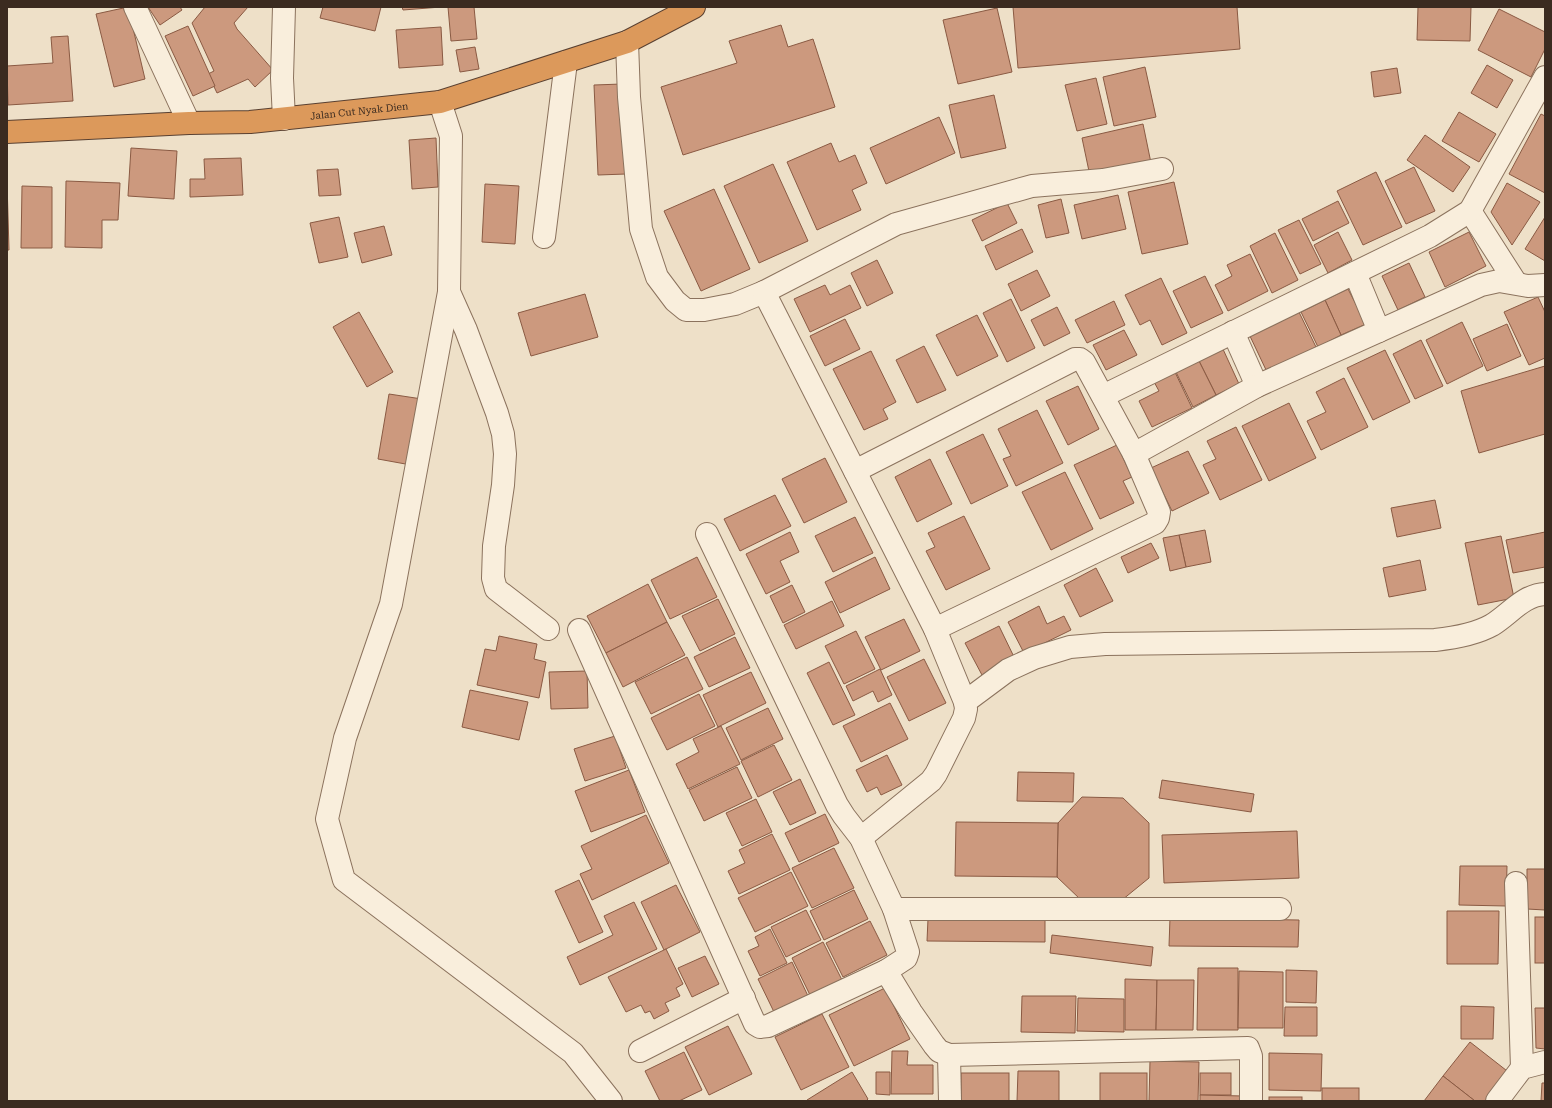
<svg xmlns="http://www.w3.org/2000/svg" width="1552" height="1108" font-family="'Roboto Serif',serif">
	<rect width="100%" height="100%" fill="#eee0c8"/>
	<g fill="#cc997e" stroke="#8a5a43">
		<polygon points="128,7 145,79 114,87 96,14"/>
		<polygon points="148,7 180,7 182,10 160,25"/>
		<polygon points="205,7 248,7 234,23 237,29 273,70 255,87 248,79 217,93 208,74 214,71 192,23"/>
		<polygon points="323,7 381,7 375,31 320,18"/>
		<polygon points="402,7 441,7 403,10"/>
		<polygon points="448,7 474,7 477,39 451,41"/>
		<polygon points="1013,7 1237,7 1240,49 1018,68"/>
		<polygon points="1418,7 1471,7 1470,41 1417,40"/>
		<polygon points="997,8 1012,72 958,84 943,20"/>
		<polygon points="1499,9 1545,32 1545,49 1531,77 1478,50"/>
		<polygon points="781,25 788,47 813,39 835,107 683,155 661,87 737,63 729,41"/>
		<polygon points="188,26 215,86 193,96 165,36"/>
		<polygon points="441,27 443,65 399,68 396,30"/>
		<polygon points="68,36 73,101 8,105 7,66 53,63 51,37"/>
		<polygon points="475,47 479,69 460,72 456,50"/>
		<polygon points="1487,65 1513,80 1497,108 1471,93"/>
		<polygon points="1145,67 1156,117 1114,126 1103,77"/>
		<polygon points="1397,68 1401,93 1374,97 1371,72"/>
		<polygon points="1096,78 1107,124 1077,131 1065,85"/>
		<polygon points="622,84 626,174 598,175 594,85"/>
		<polygon points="994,95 1006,148 961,158 949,105"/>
		<polygon points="1459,112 1496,134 1479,162 1442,141"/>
		<polygon points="1541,114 1545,116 1545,193 1509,174"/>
		<polygon points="939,117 955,153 886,184 870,148"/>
		<polygon points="1143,124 1151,163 1090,176 1082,138"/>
		<polygon points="1425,135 1470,167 1453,192 1407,160"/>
		<polygon points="436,138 438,187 412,189 409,140"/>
		<polygon points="831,143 839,162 855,155 867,183 852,190 861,210 817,230 787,162"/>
		<polygon points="131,148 177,151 174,199 128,196"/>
		<polygon points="241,158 243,195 190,197 190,179 205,179 204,159"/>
		<polygon points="773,164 808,241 759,263 724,186"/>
		<polygon points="1414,167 1435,211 1406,224 1385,181"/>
		<polygon points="338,169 341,195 319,196 317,170"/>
		<polygon points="1376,172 1402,227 1363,245 1337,191"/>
		<polygon points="66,181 120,183 118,220 102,220 102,248 65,247"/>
		<polygon points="7,182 9,250 7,250"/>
		<polygon points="1174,182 1188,244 1142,254 1128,192"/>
		<polygon points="1507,183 1540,202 1512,245 1491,212"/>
		<polygon points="485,184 519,186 515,244 482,242"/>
		<polygon points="22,186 52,187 52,248 21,248"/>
		<polygon points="714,189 750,269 701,291 664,211"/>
		<polygon points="1118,195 1126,229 1082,239 1074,205"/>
		<polygon points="1061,199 1069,233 1046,238 1038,205"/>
		<polygon points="1338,201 1349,223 1313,241 1302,219"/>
		<polygon points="1007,203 1017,223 982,241 972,220"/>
		<polygon points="339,217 348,257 319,263 310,223"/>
		<polygon points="1545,217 1545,261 1525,249"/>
		<polygon points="1299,220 1321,264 1300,274 1278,230"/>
		<polygon points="384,226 392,255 362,263 354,233"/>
		<polygon points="1022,229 1033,252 996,270 985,246"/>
		<polygon points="1338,232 1352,260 1328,273 1314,245"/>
		<polygon points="1469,232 1486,266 1445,287 1429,252"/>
		<polygon points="1275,233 1298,280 1272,293 1250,246"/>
		<polygon points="1250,254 1268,291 1228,311 1215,285 1232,276 1227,265"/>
		<polygon points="877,260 893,293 867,306 851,273"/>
		<polygon points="1409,263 1425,297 1398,310 1382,276"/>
		<polygon points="1037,270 1050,296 1021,311 1008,284"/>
		<polygon points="1205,276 1223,313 1191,328 1173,291"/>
		<polygon points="1161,278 1187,333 1162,345 1150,320 1140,325 1125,295"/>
		<polygon points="825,285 830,295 850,285 861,308 810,332 794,299"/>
		<polygon points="1348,289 1366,324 1341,335 1325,300"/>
		<polygon points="585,294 598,337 531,356 518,313"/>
		<polygon points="1538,297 1545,312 1545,358 1529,365 1504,312"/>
		<polygon points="1011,299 1035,348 1007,362 983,313"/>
		<polygon points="1325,300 1341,335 1318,347 1301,312"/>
		<polygon points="1114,301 1125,325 1087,343 1075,320"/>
		<polygon points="1057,307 1070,333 1044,346 1031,320"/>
		<polygon points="1298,310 1316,347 1267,372 1249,334"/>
		<polygon points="359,312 393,372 367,387 333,327"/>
		<polygon points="977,315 998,356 957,376 936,335"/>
		<polygon points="845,319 860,349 825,366 810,336"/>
		<polygon points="1462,322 1483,366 1447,384 1426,340"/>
		<polygon points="1507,324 1521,356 1487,371 1473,339"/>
		<polygon points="1124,330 1137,355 1106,370 1093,345"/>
		<polygon points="1421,340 1443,386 1415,399 1393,354"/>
		<polygon points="924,346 946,390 917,403 896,360"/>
		<polygon points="1222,347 1239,384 1216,395 1198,359"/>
		<polygon points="1385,350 1410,402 1373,420 1347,368"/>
		<polygon points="871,351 896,402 883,409 888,419 864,430 833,369"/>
		<polygon points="1198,359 1216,395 1193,407 1175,370"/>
		<polygon points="1545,366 1545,434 1479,453 1461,391"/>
		<polygon points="1174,370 1192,408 1152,427 1139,401 1159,391 1153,380"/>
		<polygon points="1344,378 1368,427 1321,450 1307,421 1326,412 1316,392"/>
		<polygon points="1078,386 1099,429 1068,445 1046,401"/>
		<polygon points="389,394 422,399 411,465 378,459"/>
		<polygon points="1289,403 1316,458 1269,481 1242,426"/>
		<polygon points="1037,410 1063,463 1016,486 1003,459 1011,456 998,429"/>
		<polygon points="1236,427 1262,480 1220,500 1203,465 1216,459 1207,441"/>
		<polygon points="983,434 1008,486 971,504 946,452"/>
		<polygon points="1117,445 1132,477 1123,481 1134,503 1100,519 1074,465"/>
		<polygon points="1188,451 1209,493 1172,511 1151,468"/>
		<polygon points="825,458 847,502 804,523 782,479"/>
		<polygon points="930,459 952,504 917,522 895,477"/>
		<polygon points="1065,472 1093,529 1051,550 1022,492"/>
		<polygon points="775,495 791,526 740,551 724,519"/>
		<polygon points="1435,500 1441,528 1397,537 1391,508"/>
		<polygon points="964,516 990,569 946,590 926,551 935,547 928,533"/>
		<polygon points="855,517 873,553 833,572 815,536"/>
		<polygon points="1205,530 1211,562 1186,567 1179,535"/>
		<polygon points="790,532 799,552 780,561 790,582 766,594 746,554"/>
		<polygon points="1545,532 1545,567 1513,573 1506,540"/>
		<polygon points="1179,535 1186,567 1170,571 1163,538"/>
		<polygon points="1501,536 1514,598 1478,605 1465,543"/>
		<polygon points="1151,543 1159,558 1128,573 1121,557"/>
		<polygon points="697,557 717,597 670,619 651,580"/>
		<polygon points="875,557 890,589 840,613 825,582"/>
		<polygon points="1420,560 1426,590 1389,597 1383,568"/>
		<polygon points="1096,568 1113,601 1080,617 1064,585"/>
		<polygon points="648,584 667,622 606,653 587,616"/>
		<polygon points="792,585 805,612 783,623 770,596"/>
		<polygon points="718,599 735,634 700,651 682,616"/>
		<polygon points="832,601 844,626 796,649 784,625"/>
		<polygon points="1039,606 1047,624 1064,616 1071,630 1024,653 1008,622"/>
		<polygon points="904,619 920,651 881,670 865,637"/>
		<polygon points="667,622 685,655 623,687 606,653"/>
		<polygon points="999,626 1015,659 982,675 965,643"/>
		<polygon points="856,631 875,669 844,684 825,646"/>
		<polygon points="499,636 537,644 534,659 546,662 539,698 477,685 485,649 496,651"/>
		<polygon points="735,637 750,668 709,687 694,657"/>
		<polygon points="687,657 703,689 651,714 635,682"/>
		<polygon points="924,659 946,703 909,721 887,677"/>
		<polygon points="829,662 855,715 833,725 807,673"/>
		<polygon points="880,669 892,695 878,702 873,691 853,701 846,686"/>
		<polygon points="587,671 588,708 551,709 549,672"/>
		<polygon points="751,672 766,703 718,727 703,695"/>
		<polygon points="470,690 528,702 519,740 462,727"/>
		<polygon points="699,694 715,726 667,750 651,718"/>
		<polygon points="890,703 908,739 861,762 843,726"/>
		<polygon points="768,708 783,739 741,760 726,728"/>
		<polygon points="721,726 740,764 688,789 676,764 699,752 693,739"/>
		<polygon points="615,736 626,768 585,781 574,749"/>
		<polygon points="774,745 792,780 758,797 741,761"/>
		<polygon points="887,755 902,785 881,795 877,787 867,792 856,770"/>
		<polygon points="737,767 752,798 704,821 689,790"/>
		<polygon points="629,770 645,812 591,832 575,791"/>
		<polygon points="1018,772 1074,773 1073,802 1017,801"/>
		<polygon points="800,779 816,813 790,825 773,792"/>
		<polygon points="1162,780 1254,794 1251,812 1159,798"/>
		<polygon points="1082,797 1123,798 1149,823 1149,878 1122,900 1081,900 1057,877 1058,823"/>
		<polygon points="756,799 772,832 742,846 726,813"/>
		<polygon points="825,814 839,843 799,862 785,833"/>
		<polygon points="646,815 669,863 592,900 580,874 592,869 581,846"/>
		<polygon points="956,822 1058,823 1057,877 955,876"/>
		<polygon points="1297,831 1299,878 1164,883 1162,835"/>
		<polygon points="772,834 790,870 739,894 728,871 745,863 739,850"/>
		<polygon points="834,848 854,888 812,908 792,868"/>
		<polygon points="1460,866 1507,866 1506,906 1459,905"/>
		<polygon points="1527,869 1545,869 1545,910 1527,909"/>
		<polygon points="791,872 808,906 755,932 738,898"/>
		<polygon points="579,880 603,932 579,943 555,891"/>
		<polygon points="676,885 700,932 664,950 641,902"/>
		<polygon points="854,890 868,919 824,940 810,911"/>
		<polygon points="634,902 657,949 580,985 567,957 613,935 604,916"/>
		<polygon points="806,910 821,940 786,957 771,927"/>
		<polygon points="1447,911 1499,911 1498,964 1447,964"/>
		<rect x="1535" y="917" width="10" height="46"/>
		<polygon points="1170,918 1299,920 1298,947 1169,946"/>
		<polygon points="928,919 1045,920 1045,942 927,941"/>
		<polygon points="870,921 887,955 843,977 826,943"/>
		<polygon points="770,929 787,963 760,976 748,951 759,946 755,937"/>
		<polygon points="1052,935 1153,947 1151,966 1050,953"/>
		<polygon points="823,942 842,980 810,995 792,958"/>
		<polygon points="666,949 683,984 676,988 680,996 665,1003 669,1011 654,1019 650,1011 645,1013 641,1005 626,1012 608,977"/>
		<polygon points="705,956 719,984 692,997 678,968"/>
		<polygon points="792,962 808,996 774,1012 758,979"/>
		<polygon points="1198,968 1238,968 1238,1030 1197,1030"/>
		<polygon points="1286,970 1317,971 1316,1003 1286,1002"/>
		<polygon points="1239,971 1283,972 1283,1028 1238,1028"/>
		<polygon points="1125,979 1157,980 1156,1030 1125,1030"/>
		<polygon points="1157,980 1194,980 1193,1030 1156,1030"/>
		<polygon points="885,988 910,1039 854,1066 829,1015"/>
		<polygon points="1022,996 1076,996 1075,1033 1021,1032"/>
		<polygon points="1078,998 1124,999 1124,1032 1077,1031"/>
		<polygon points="1461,1006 1494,1007 1493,1039 1461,1039"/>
		<polygon points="1285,1007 1317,1007 1317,1036 1284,1036"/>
		<polygon points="1535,1008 1545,1008 1545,1049 1536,1048"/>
		<polygon points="822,1014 849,1067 801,1090 775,1037"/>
		<polygon points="728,1026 752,1074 709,1095 685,1047"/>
		<polygon points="1470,1042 1511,1074 1490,1101 1475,1101 1443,1076"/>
		<polygon points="892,1051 908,1051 907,1065 933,1065 933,1094 891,1094"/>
		<polygon points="684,1052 702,1090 679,1101 660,1101 645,1071"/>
		<polygon points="1269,1053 1322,1054 1321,1091 1269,1090"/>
		<polygon points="1150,1061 1199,1062 1198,1101 1149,1101"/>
		<polygon points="1018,1071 1059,1071 1059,1101 1017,1101"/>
		<polygon points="852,1072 868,1099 866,1101 808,1101 807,1100"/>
		<polygon points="876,1072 890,1072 890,1095 876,1094"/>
		<rect x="961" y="1073" width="48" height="28"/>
		<rect x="1100" y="1073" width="47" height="28"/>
		<rect x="1200" y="1073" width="31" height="22"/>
		<polygon points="1443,1076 1475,1101 1424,1101"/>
		<polygon points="1542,1083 1545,1083 1545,1101 1541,1101"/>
		<rect x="1322" y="1088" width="37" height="13"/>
		<polygon points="1200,1095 1243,1096 1243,1101 1200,1101"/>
		<rect x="1269" y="1097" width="33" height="4"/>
	</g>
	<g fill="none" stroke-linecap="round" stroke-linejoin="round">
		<defs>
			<g id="minor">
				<polyline points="135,7 189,123"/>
				<polyline points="627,42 629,97 641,229 657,277 675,301 686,310 704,310 735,304 764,292 935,629 965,702 966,709 964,718 936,774 931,781 861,838"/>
				<polyline points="440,102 451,136 449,292 391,604 345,738 327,819 344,880 573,1053 611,1101"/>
				<polyline points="284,119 282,78 284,7"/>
				<polyline points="1470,211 1516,283"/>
				<polyline points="544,237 566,62"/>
				<polyline points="1355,273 1379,331"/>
				<polyline points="449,292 466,330 497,413 503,434 505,454 503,485 494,546 493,578 496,589 548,629"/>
				<polyline points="764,292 896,224 1032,186 1103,180 1162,169"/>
				<polyline points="1233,332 1257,386"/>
				<polyline points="1103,396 1430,236 1470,211 1545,77"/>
				<polyline points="1134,454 1257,386 1481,285 1499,281 1528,286 1545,285"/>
				<polyline points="855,471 1075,359 1080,359 1084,362 1134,454 1159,512 1158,518 1155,523 935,629"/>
				<polyline points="707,534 837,805 844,816 861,838 894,909 908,952 906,958 886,971"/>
				<polyline points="579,630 755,1024 760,1027 768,1026 886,971 911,1012 934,1045 939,1051 949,1055 1248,1048 1251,1056 1251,1101"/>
				<path d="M965,702L1008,670L1034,658L1070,647L1105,644L1435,640C1453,638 1476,634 1492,625C1510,614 1523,595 1545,594"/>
				<polyline points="1516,883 1522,1068"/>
				<polyline points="894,909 1280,909"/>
				<polyline points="640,1051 744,998"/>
				<polyline points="949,1055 950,1101"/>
				<polyline points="1497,1101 1522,1068 1545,1062"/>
			</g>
			<g id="highway">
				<path id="s1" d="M7,132L189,123L250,122L440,102L627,42L694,7"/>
			</g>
		</defs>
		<use href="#minor" stroke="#8b725d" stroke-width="24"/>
		<use href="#highway" stroke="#594031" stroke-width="24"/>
		<use href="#minor" stroke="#f9eedc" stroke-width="22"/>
		<use href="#highway" stroke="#dc995b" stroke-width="22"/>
	</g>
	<g text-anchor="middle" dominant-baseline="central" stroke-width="3" stroke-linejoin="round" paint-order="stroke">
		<g font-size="10" fill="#3b2b20" stroke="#f6ebd8">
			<text stroke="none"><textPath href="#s1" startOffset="353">Jalan Cut Nyak Dien</textPath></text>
		</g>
	</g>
	<rect width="1552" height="1108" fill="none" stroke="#3b2b20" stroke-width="16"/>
</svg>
